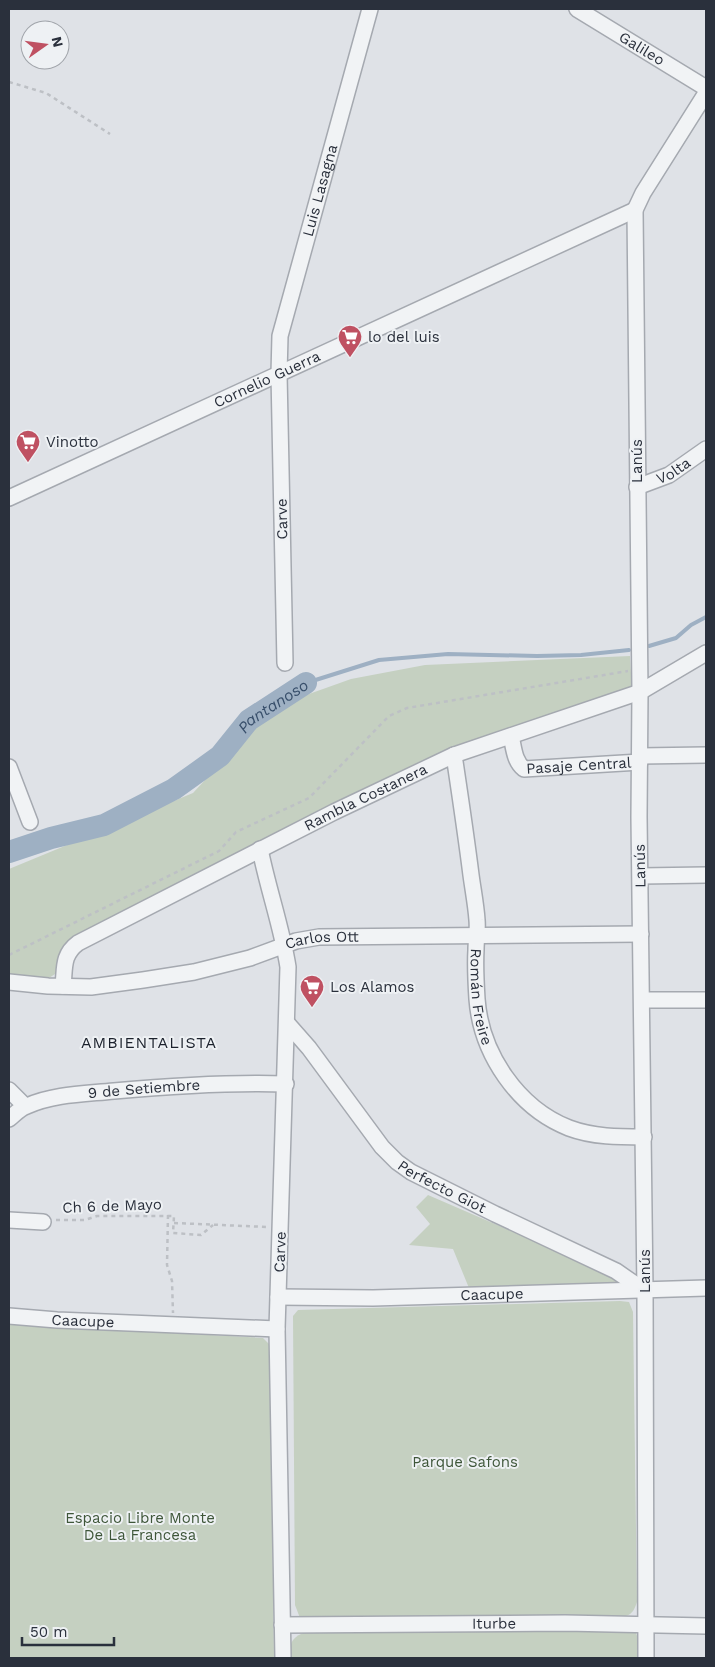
<svg xmlns="http://www.w3.org/2000/svg" width="715" height="1667" font-family="'Work Sans',sans-serif">
	<rect width="100%" height="100%" fill="#dfe2e7"/>
	<g fill="#c5d0c1">
		<path d="M630,656L632,690L454,746L256,843L77,935C62,948 60,956 55,974L49,978L9,975V869L193,793L256,725L295,699L351,679L425,665Z"/>
		<polygon points="428,1195 610,1274 619,1280 619,1282 610,1285 469,1288 453,1249 409,1245 430,1224 416,1207"/>
		<path d="M620,1301L629,1302L633,1312L637,1602C633,1614 630,1616 617,1618H300L295,1605L293,1316L298,1310Z"/>
		<polygon points="9,1324 263,1338 270,1345 274,1658 9,1658"/>
		<path d="M628,1630L636,1633L639,1642V1658H290C289,1644 291,1637 306,1632Z"/>
	</g>
	<g fill="none" stroke-linecap="round" stroke-linejoin="round">
		<g stroke="#9eb0c3" stroke-width="4">
			<polyline points="649,646 676,638 691,625 706,617"/>
			<polyline points="306,683 379,660 448,654 537,656 581,655 629,650"/>
		</g>
		<path stroke="#9eb0c3" stroke-width="22" id="s1" d="M9,852L51,838L104,825L174,789L220,756L249,720L306,683"/>
		<defs>
			<g id="minor">
				<path id="s2" d="M577,9L706,88"/>
				<path id="s3" d="M637,487L669,475L706,449"/>
				<path id="s4" d="M9,498L635,210"/>
				<path id="s5" d="M285,663L279,374L280,336L370,9"/>
				<path id="s6" d="M511,736C514,748 514,761 524,769L640,762"/>
				<path id="s7" d="M454,755C460,795 466,835 471,875C473,890 476,905 477,920C478,930 476,940 476,950C475,966 476,983 477,999C481,1054 518,1108 569,1128C593,1137 619,1137 644,1137"/>
				<polyline points="640,756 706,755"/>
				<polyline points="9,767 30,822"/>
				<path d="M260,849C268,889 282,928 288,967L277,1329L283,1658"/>
				<polyline points="641,876 706,875"/>
				<path id="s8" d="M9,982L48,986L91,987L143,980L194,972L250,958L296,941L319,937L641,934"/>
				<path id="s9" d="M63,986C65,968 62,955 78,943L334,812L454,755L640,692L706,653"/>
				<polyline points="642,1000 706,1000"/>
				<path id="s10" d="M287,1023L309,1048L382,1147L397,1162L411,1172L495,1214L616,1271L645,1291"/>
				<polyline points="9,1090 25,1106"/>
				<path id="s11" d="M9,1119C14,1115 20,1108 27,1106C54,1094 85,1094 114,1091C171,1086 228,1082 286,1084"/>
				<polyline points="9,1220 43,1222"/>
				<path id="s12" d="M278,1297L373,1298L706,1288"/>
				<path id="s13" d="M9,1316L57,1320L277,1329"/>
				<path id="s14" d="M282,1625L565,1623L706,1626"/>
				<polyline points="646,1658 645,1291 639,817 640,692 635,210 643,193 706,93"/>
			</g>
		</defs>
		<use href="#minor" stroke="#a5a9b0" stroke-width="18"/>
		<g stroke="#bdc0c5" stroke-width="2.5" stroke-dasharray="4 4" stroke-linecap="butt">
			<polyline points="9,82 46,93 110,134"/>
			<polyline points="9,955 219,851 236,832 309,798 389,716 407,708 628,671"/>
			<polyline points="168,1215 167,1265 172,1281 173,1313"/>
			<polyline points="56,1220 85,1220 97,1216 174,1216 173,1233 201,1235 213,1225"/>
			<polyline points="174,1223 268,1227"/>
		</g>
		<use href="#minor" stroke="#f1f3f5" stroke-width="15"/>
	</g>
	<defs>
		<symbol id="supermarket-pin" viewBox="-11 -11 22 30"><path d="M0 17L-7.5 6A9.5 9.5 0 1 1 7.5 6Z" fill="#bf5162" stroke="#eef1f4"/><path d="M-6-5.5h2.5l.6 2H6L4.5 2H-2.5L-4.4-4H-6ZM-1.5 3.2a1.3 1.3 0 1 0 .1 0ZM3 3.2a1.3 1.3 0 1 0 .1 0Z" fill="#fff"/></symbol>
	</defs>
	<g fill-rule="evenodd">
		<use href="#supermarket-pin" x="336" y="323" width="28" height="38"/>
		<use href="#supermarket-pin" x="14" y="428" width="28" height="38"/>
		<use href="#supermarket-pin" x="298" y="973" width="28" height="38"/>
	</g>
	<g text-anchor="middle" dominant-baseline="central" stroke-width="4" stroke-linejoin="round" paint-order="stroke">
		<g font-size="15" fill="#2a303c" stroke="#eef1f4">
			<text stroke="none"><textPath href="#s2" startOffset="76">Galileo</textPath></text>
			<text stroke="none"><textPath href="#s5" startOffset="478">Luis Lasagna</textPath></text>
			<text stroke="none"><textPath href="#s4" startOffset="284">Cornelio Guerra</textPath></text>
			<text transform="translate(637 461) rotate(-90)">Lanús</text>
			<text stroke="none"><textPath href="#s3" startOffset="40">Volta</textPath></text>
			<text transform="translate(282 519) rotate(-91)">Carve</text>
			<text stroke="none"><textPath href="#s6" startOffset="91">Pasaje Central</textPath></text>
			<text stroke="none"><textPath href="#s9" startOffset="370">Rambla Costanera</textPath></text>
			<text transform="translate(640 866) rotate(-91)">Lanús</text>
			<text stroke="none"><textPath href="#s8" startOffset="319">Carlos Ott</textPath></text>
			<text stroke="none"><textPath href="#s7" startOffset="244">Román Freire</textPath></text>
			<text stroke="none"><textPath href="#s11" startOffset="141">9 de Setiembre</textPath></text>
			<text stroke="none"><textPath href="#s10" startOffset="229">Perfecto Giot</textPath></text>
			<text transform="translate(112 1206) rotate(-2)">Ch 6 de Mayo</text>
			<text transform="translate(280 1252) rotate(-88)">Carve</text>
			<text transform="translate(645 1271) rotate(-90)">Lanús</text>
			<text stroke="none"><textPath href="#s12" startOffset="214">Caacupe</textPath></text>
			<text stroke="none"><textPath href="#s13" startOffset="74">Caacupe</textPath></text>
			<text stroke="none"><textPath href="#s14" startOffset="212">Iturbe</textPath></text>
		</g>
		<g font-size="15" fill="#2a303c" stroke="#eef1f4" text-anchor="start">
			<text x="368" y="337">lo del luis</text>
			<text x="46" y="442">Vinotto</text>
			<text x="330" y="987">Los Alamos</text>
		</g>
		<g font-size="15" fill="#3e5639" stroke="#eef1f4">
			<text x="465" y="1462">Parque Safons</text>
			<text x="140" y="1518">Espacio Libre Monte<tspan x="140" dy="17">De La Francesa</tspan></text>
		</g>
		<g font-size="16" font-style="italic" fill="#384f6b" stroke="#eef1f4">
			<text stroke="none"><textPath href="#s1" startOffset="308">Pantanoso</textPath></text>
		</g>
		<g font-size="16" letter-spacing="1" fill="#1c222d" stroke="#eef1f4">
			<text x="149" y="1042">AMBIENTALISTA</text>
		</g>
	</g>
	<rect width="715" height="1667" fill="none" stroke="#2a303c" stroke-width="20"/>
	<g transform="translate(45 45) rotate(76)"><circle r="24" fill="#eef1f4" stroke="#a0a4aa"/>
	<path d="M0-4L9 19L0 12L-9 19Z" fill="#bf5162"/>
	<text y="-8" font-size="14" font-weight="bold" text-anchor="middle" fill="#2a303c">N</text>
	</g>
	<path d="M22 1637v8h92v-8" fill="none" stroke="#2a303c" stroke-width="2.5"/>
	<text x="30" y="1637" font-size="15" fill="#2a303c" stroke="#eef1f4" stroke-width="4" paint-order="stroke">50 m</text>
</svg>
